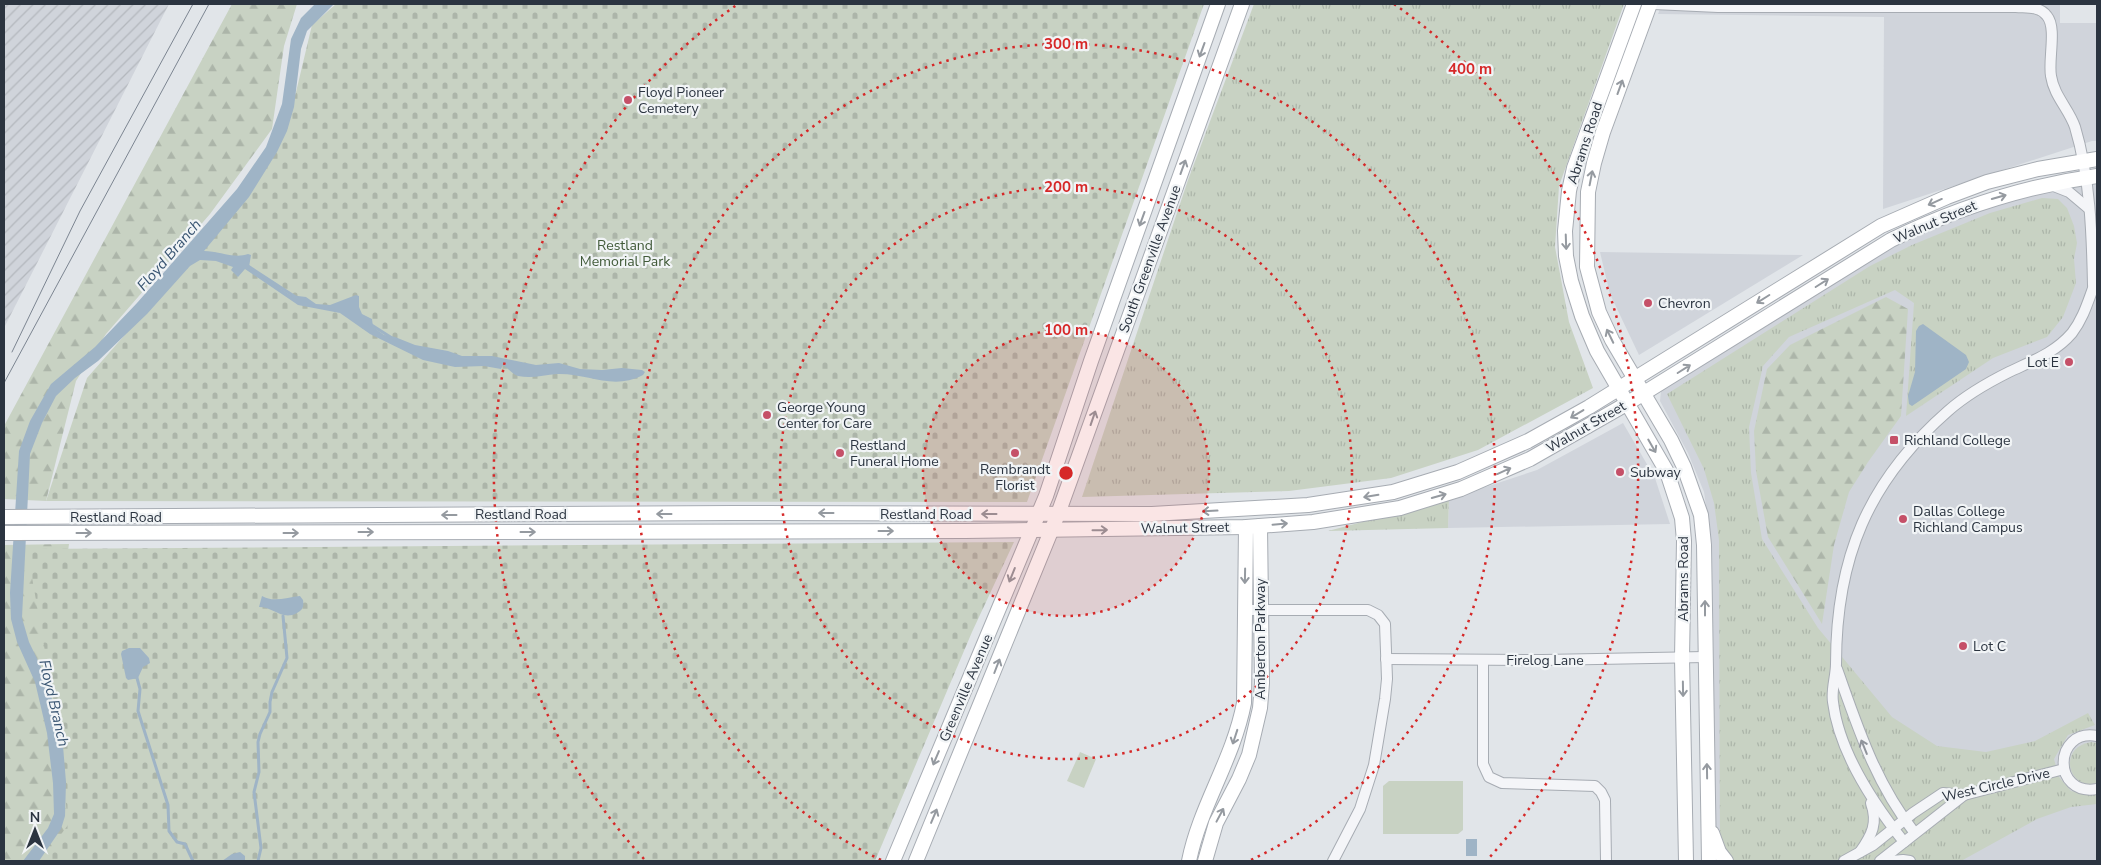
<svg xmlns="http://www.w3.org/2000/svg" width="2101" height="865" font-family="'Nunito Sans',sans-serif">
	<defs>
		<pattern id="industrial-furrows" width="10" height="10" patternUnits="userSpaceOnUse" patternTransform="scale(1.25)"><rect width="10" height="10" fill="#d0d4db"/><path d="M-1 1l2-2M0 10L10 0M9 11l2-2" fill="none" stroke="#b3b7bd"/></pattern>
		<pattern id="grass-tufts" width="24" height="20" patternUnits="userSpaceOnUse" patternTransform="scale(1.25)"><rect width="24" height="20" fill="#c8d2c3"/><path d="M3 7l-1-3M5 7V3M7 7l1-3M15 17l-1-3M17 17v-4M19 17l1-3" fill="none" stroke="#acb5a9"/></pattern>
		<pattern id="forest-firs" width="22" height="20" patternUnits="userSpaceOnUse" patternTransform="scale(1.25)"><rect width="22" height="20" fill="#c8d2c3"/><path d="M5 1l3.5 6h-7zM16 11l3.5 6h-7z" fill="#acb5a9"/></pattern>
		<pattern id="cemetery-stones" width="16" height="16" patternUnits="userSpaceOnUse" patternTransform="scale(1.25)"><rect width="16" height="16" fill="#c8d2c3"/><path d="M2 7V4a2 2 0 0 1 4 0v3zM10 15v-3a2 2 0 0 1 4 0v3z" fill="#acb5a9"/></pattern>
	</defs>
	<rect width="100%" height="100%" fill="#e1e5e9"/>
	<g fill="#d0d4db">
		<polygon points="1662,4 2060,4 2060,23 2097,23 2097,141 2092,141 1883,209 1884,17 1658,14"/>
		<polygon points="2097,184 2097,861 1716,861 1712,547 1704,492 1688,453 1660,401 1661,391 1682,376 1886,251 1971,213 2046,192"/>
		<polygon points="1600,252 1803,255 1639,355 1610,294"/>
		<polygon points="1623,423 1655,478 1670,524 1448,528 1449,499 1537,470"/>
	</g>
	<polygon fill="url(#industrial-furrows)" points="4,4 169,4 4,328"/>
	<g fill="url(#grass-tufts)">
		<polygon points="1254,4 1624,4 1559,186 1555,247 1569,322 1593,388 1478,450 1391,478 1289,491 1082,497 1188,180"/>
		<polygon points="2042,198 2058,199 2067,208 2074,226 2077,243 2074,259 2076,283 2063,317 2047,337 1993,358 1906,416 1914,303 1895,290 1789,337 1763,366 1749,427 1751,473 1762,539 1818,628 1892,717 1937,746 1986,752 2035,741 2088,713 2095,725 2068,735 2054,759 2059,777 2071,791 2094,795 2097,794 2097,804 2071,807 2037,819 1961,861 1720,861 1719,540 1714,503 1704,469 1667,394 1870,266 1912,245 1990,213"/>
		<polygon points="1449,499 1448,528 1328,531"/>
		<path d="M2091,742L2097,743V783C2068,791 2057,747 2091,742Z"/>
	</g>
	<g fill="url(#forest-firs)">
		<polygon points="232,4 297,4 284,46 272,129 210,214 106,334 76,381 46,501 4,499 4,426"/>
		<polygon points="1886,297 1908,309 1901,416 1868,462 1849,492 1834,545 1822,624 1768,537 1756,471 1754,431 1767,369 1790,345"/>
		<polygon points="69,544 65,573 89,861 4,861 4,545"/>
	</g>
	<g fill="url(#cemetery-stones)">
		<polygon points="336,4 1204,4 1027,502 46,501 87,378 253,189 278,145 296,92 312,25"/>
		<polygon points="1014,542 972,632 875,861 41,861 68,825 59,731 27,549"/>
	</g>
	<g fill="#c8d2c3">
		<polygon points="1080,752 1096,759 1084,788 1067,781"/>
		<polygon points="1389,781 1463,781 1463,830 1458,834 1383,834 1383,786"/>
	</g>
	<g fill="#9fb4c6">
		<path d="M315,4H334L307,31L301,49L294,107L287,131L277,152L249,197L204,251C219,251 234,259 248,254L251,255L249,267L290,295L306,297L316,304L330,305L356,295L359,296V307L362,314L372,319L373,327L384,335L395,337L415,345L448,351L462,356H492L536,365L559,363L580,369L602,370L622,368L642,370L645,372L643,375C612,391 589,373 557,374C544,375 532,379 518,376C512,374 508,368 503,365L501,369L484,366L455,367L423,360L370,334L340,313L298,305L245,269L238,277L231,270L233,267L216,261L200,260L190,266L147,314L98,361L75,378L56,396L42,423L30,454L22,618L29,642L45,675L62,734L66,782L65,816L61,829L39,861H23L48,828L54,814L53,783L47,733L35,682L17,642L11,619L10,593L19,451L30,421L51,384L95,347L137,303L237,189L266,147L282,104L291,39L301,18Z"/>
		<polygon points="1923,324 1966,355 1969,362 1966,369 1912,406 1909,404 1908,396 1915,372 1916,331 1919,326"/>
		<path d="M262,596C273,603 288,597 300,596L303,600C304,606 303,610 297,613C282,621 274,607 259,607Z"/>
		<polygon points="129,648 140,648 149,658 150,663 143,667 138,678 128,680 126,678 121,654 122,651"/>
		<rect x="1466" y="839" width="11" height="17"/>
		<polygon points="240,852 245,856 245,861 222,861 232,854"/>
	</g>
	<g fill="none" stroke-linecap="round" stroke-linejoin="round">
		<g stroke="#9fb4c6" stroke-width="3">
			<polyline points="248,266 297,298"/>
			<polyline points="370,324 392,338"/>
			<polyline points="137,678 140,689 138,711 168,805 169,831 177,842 185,844 193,861"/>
			<polyline points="258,861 261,848 254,792 259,772 258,742 260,734 270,712 270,702 272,692 287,658 283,616"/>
		</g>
		<defs>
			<g id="street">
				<path d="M1654,4L1718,7H2016C2027,8 2040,6 2047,16C2057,28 2048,60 2051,76C2054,96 2069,109 2075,127C2090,177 2092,234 2093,285"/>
				<polyline points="2051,185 2069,192 2088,208"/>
				<polyline points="1245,610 1368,610 1378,615 1385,624 1387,679 1385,699 1374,765 1360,809 1333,861"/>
				<polyline points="1386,659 1543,660 1705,657"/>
				<polyline points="1483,660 1483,764 1489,777 1502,783 1595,786 1601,792 1605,800 1606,861"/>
				<path d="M1837,669C1858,728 1875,782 1914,832"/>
				<path d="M2097,736C2053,728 2052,797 2097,789"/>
				<path d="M1904,842C1873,803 1839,752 1833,702C1831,690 1836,676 1836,664C1836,558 1868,481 1948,411C1966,395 1987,383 2009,372C2032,361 2055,353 2072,333C2085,316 2089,297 2097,278"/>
				<path d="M1860,852C1872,835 1878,823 1871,803"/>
				<polyline points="1844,861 1873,845 1913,813 1943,793 1964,795 2064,769"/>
				<polyline points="1880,861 1964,795"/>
				<polyline points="1892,861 1903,860 1910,861"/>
			</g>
			<g id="secondary">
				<polyline points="1634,4 1574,168 1569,191 1565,231 1566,256 1571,281 1582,316 1597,351 1667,472 1682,518 1684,541 1682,658 1686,861"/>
				<polyline points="1650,4 1603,132 1594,163 1588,192 1587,267 1599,312 1612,340 1671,440 1684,467 1701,515 1704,545 1709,861"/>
				<polyline points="4,517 732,513 1152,514 1308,505 1393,492 1458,472 1528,441 1589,407 1881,226 1947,197 1987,182 2038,169 2097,159"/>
				<path d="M4,533L965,531L1246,527L1313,522L1400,508L1461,489L1530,459L1628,403L1891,240C1957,208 2025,186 2097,176"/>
				<polyline points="1712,833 1719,852 1726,861"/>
				<polyline points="893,861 1046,496 1091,361 1218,4"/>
				<polyline points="916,861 1058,514 1242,4"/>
				<path d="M1189,861C1200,806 1233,760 1244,703L1246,527"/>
				<polyline points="1205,861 1216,823 1239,779 1249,755 1260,708 1262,683 1260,526"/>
			</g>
		</defs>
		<use href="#street" stroke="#a7acb3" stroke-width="12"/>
		<use href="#secondary" stroke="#a7acb3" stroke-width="16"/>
		<use href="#street" stroke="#f4f5f8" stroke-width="10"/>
		<use href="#secondary" stroke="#fff" stroke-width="14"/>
		<g stroke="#7c8591" stroke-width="1">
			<polyline points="12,352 80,211 193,4"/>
			<polyline points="4,383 209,4"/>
		</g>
	</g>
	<defs><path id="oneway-shaft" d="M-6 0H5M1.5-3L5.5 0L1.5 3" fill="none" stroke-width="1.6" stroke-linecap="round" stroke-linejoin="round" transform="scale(1.25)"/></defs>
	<g stroke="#959aa0">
		<use href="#oneway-shaft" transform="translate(1202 50) rotate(110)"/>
		<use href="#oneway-shaft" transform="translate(1620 87) rotate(-70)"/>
		<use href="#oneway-shaft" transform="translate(1183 167) rotate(-70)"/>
		<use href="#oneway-shaft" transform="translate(1591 178) rotate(-79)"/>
		<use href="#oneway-shaft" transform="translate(1999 197) rotate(-16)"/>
		<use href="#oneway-shaft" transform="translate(1935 202) rotate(156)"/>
		<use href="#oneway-shaft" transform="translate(1142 219) rotate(110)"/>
		<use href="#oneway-shaft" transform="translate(1566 242) rotate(88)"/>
		<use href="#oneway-shaft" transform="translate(1822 283) rotate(-32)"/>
		<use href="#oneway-shaft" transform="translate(1763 299) rotate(148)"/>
		<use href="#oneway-shaft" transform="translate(1610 336) rotate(-116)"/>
		<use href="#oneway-shaft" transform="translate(1684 369) rotate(-32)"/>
		<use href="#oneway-shaft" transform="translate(1577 414) rotate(149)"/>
		<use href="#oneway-shaft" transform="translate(1093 418) rotate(-71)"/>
		<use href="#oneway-shaft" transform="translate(1652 446) rotate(60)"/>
		<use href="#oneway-shaft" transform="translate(1504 471) rotate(-24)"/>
		<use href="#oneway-shaft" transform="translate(1371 496) rotate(171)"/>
		<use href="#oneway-shaft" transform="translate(1439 496) rotate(-16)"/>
		<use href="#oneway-shaft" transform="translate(1210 511) rotate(177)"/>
		<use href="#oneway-shaft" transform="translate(826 513) rotate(-180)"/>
		<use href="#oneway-shaft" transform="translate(664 514) rotate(180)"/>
		<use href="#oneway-shaft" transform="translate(989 514) rotate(-180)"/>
		<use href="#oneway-shaft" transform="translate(449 515) rotate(180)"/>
		<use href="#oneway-shaft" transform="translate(1280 524) rotate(-5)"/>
		<use href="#oneway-shaft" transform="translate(1100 530) rotate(-1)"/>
		<use href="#oneway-shaft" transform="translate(886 531)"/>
		<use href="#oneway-shaft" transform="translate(366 532)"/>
		<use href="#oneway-shaft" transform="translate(528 532)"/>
		<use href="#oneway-shaft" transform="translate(84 533)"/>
		<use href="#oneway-shaft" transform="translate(291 533)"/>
		<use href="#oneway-shaft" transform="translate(1012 575) rotate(112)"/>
		<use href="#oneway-shaft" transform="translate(1245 576) rotate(91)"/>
		<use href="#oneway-shaft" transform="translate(1705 608) rotate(-90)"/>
		<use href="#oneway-shaft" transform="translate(997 666) rotate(-69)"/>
		<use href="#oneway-shaft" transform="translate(1683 689) rotate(89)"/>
		<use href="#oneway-shaft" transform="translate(1235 737) rotate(108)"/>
		<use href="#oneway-shaft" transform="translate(936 758) rotate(113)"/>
		<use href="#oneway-shaft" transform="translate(1707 771) rotate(-91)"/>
		<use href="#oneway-shaft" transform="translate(1220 815) rotate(-62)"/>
		<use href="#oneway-shaft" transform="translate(934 816) rotate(-67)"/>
	</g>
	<use stroke="#90949c" href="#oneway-shaft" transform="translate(1864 747) rotate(-112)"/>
	<circle cx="1066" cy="473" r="143" fill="#d62828" fill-opacity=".12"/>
	<g fill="none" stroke="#d62828" stroke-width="2.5" stroke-dasharray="2.5 5">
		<circle cx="1066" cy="473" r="143"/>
		<circle cx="1066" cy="473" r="286"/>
		<path d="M881 860A429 429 0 1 1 1251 860"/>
		<path d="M644 859A572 572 0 0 1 738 4M1394 4A572 572 0 0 1 1488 859"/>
	</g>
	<g fill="#c55068" stroke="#f1f4f6" stroke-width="2">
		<circle cx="628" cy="100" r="5"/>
		<circle cx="1648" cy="303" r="5"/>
		<circle cx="2069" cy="362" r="5"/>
		<circle cx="767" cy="415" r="5"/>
		<rect x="1889" y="435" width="10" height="10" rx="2.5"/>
		<circle cx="840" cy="453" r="5"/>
		<circle cx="1015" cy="453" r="5"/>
		<circle cx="1620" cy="472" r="5"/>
		<circle cx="1903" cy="519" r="5"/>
		<circle cx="1963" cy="646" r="5"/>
	</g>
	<g text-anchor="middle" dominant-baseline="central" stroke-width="4.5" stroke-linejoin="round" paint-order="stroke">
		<g font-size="14" fill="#2b3440" stroke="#f1f4f6" text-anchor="start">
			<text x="638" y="92">Floyd Pioneer<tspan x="638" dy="16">Cemetery</tspan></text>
			<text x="1658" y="303">Chevron</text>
			<text x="2059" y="362" text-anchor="end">Lot E</text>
			<text x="777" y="407">George Young<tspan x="777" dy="16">Center for Care</tspan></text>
			<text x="1904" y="440">Richland College</text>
			<text x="850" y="445">Restland<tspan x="850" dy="16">Funeral Home</tspan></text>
			<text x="1015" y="469" text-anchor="middle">Rembrandt<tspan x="1015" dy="16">Florist</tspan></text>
			<text x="1630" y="472">Subway</text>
			<text x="1913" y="511">Dallas College<tspan x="1913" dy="16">Richland Campus</tspan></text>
			<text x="1973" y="646">Lot C</text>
		</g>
		<g font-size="14" fill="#2b3440" stroke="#f1f4f6">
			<text transform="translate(1585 143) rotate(-72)">Abrams Road</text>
			<text transform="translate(1935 222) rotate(-23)">Walnut Street</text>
			<text transform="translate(1150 259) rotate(-70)">South Greenville Avenue</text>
			<text transform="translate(1586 427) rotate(-30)">Walnut Street</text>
			<text x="521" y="514">Restland Road</text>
			<text x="926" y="514">Restland Road</text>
			<text x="116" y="517">Restland Road</text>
			<text transform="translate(1185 528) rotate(-1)">Walnut Street</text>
			<text transform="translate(1683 579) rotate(-90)">Abrams Road</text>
			<text transform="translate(1260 639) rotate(-90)">Amberton Parkway</text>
			<text x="1545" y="660">Firelog Lane</text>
			<text transform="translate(966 688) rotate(-67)">Greenville Avenue</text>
			<text transform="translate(1996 785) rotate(-13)">West Circle Drive</text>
		</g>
		<g font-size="14" fill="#415a39" stroke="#f1f4f6">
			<text x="625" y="245">Restland<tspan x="625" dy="16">Memorial Park</tspan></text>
		</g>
		<g font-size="15" font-style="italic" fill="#385471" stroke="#f1f4f6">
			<text transform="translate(169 255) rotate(-49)">Floyd Branch</text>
			<text transform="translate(54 703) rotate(77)">Floyd Branch</text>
		</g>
	</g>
	<circle cx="1066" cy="473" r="8" fill="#d62828" stroke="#f1f4f6" stroke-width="2.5"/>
	<g font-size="15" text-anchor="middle" font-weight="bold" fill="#d62828" stroke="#f1f4f6" stroke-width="4.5" stroke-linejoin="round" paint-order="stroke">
		<text x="1066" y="49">300 m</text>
		<text x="1470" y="74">400 m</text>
		<text x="1066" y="192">200 m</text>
		<text x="1066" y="335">100 m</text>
	</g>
	<rect width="2101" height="865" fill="none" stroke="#2b3440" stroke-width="10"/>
	<g transform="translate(35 830)" stroke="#f1f4f6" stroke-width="4" paint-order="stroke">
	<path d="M0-4L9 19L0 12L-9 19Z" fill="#2b3440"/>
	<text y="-8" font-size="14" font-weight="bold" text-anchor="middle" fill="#2b3440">N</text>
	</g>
</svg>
